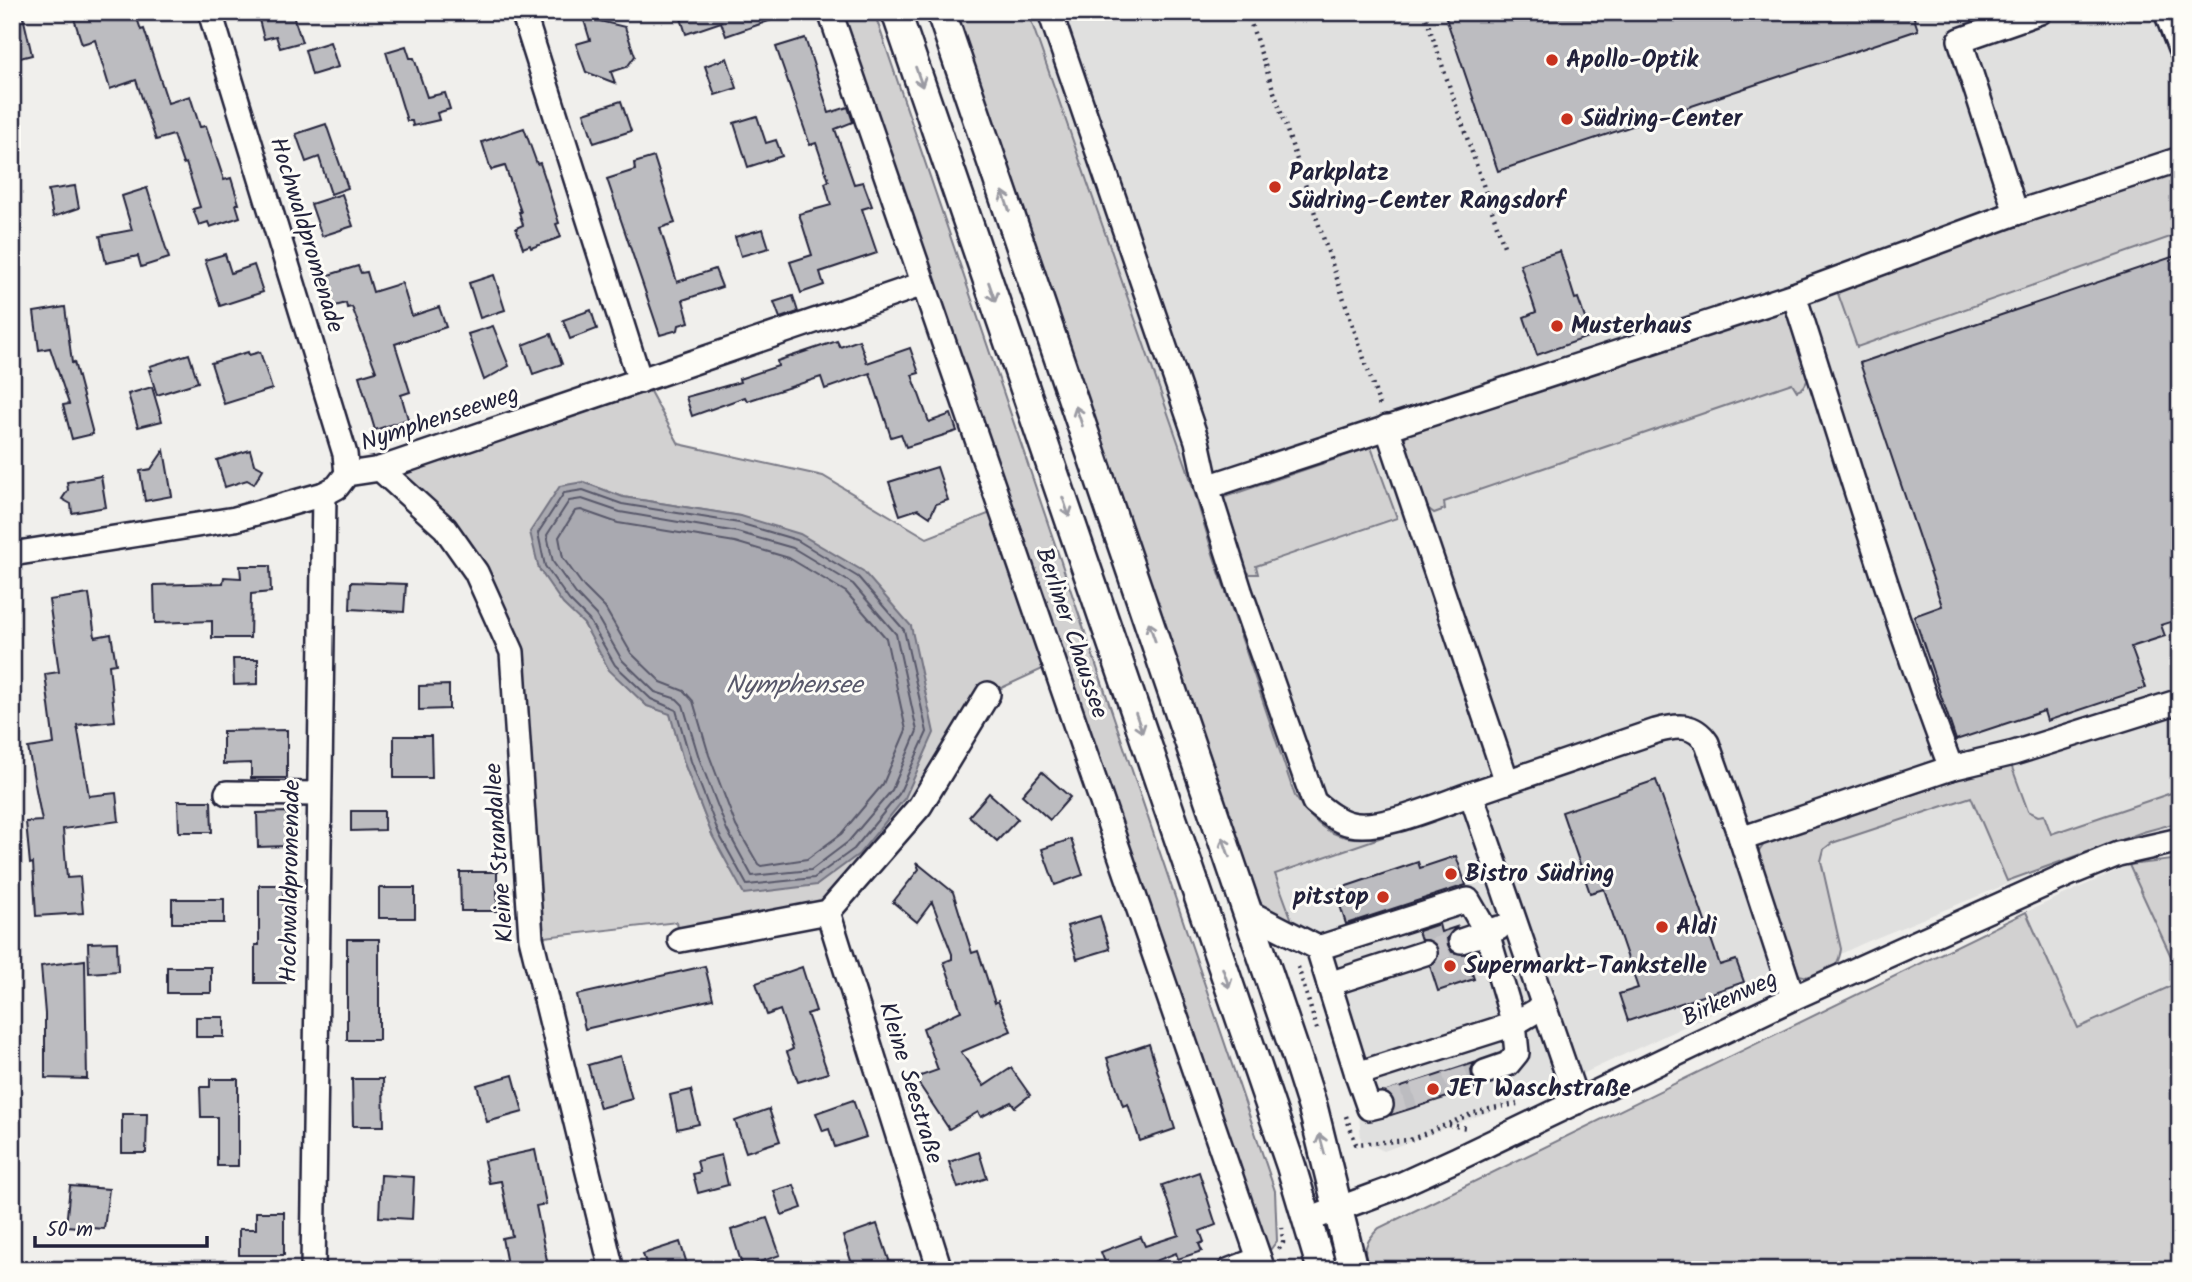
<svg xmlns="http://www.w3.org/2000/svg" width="2192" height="1282" font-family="Kalam,sans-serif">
	<rect width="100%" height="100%" fill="#f0efec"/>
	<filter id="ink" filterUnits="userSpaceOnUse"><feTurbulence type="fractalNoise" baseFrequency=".0143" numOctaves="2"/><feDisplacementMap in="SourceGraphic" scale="14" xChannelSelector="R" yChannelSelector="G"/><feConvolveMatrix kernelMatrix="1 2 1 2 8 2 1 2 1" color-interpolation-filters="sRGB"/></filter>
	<g filter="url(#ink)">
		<g fill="#e0e0df">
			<polygon points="1007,12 2180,12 2180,813 1864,943 1550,1089 1384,1151 1361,1140 1358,1100 1275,874"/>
			<polygon points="2129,865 2180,976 2180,982 2078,1028 2026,912"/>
		</g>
		<g fill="#d2d1d1" stroke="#7a7a86" stroke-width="2" fill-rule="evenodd">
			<polygon points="842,12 874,12 1275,1191 1277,1241 1270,1250 1247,1195"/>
			<path d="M956,12H1028L1187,468L1213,554L1295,796C1319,833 1341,844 1385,836L1275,874L1293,923L1265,910L1257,896Z"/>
			<polygon points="2174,170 2180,170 2180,253 2173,236 1857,347 1836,288"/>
			<path d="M1783,304L1808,376C1807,384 1804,389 1797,391L1792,383L1444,502L1445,509L1434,513L1425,506L1404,443L1406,434Z"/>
			<path d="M647,386L679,444L823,476L927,538L993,512L1047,667L988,694L828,912L680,940L677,922L536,938L518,653L480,569L387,471ZM583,482L623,497L741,516L713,837L684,763L670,713L647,706L610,670L584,624Z"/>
			<polygon points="1371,447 1397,518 1256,566 1258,574 1250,574 1246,571 1219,499"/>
			<path d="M2010,762L2028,811L2038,816L2044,815L2051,834L2180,790V822L2143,832L2007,881L1971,797L1832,843L1824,849L1821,861L1841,949C1838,973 1821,981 1799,975L1757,854L1765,843Z"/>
			<polygon points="2180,859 2180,976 2129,865"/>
			<path d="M2026,912L2078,1028L2180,982V1270H1368C1362,1250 1365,1242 1379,1228Z"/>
		</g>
		<polygon fill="#a9a9b0" stroke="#737381" stroke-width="2" points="583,482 623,497 741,516 800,534 863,571 911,626 934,733 905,798 859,854 817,885 744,894 713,837 684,763 670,714 647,706 609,670 584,624 563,604 539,569 530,532 560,486"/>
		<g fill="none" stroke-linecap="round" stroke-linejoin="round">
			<g stroke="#58586a" stroke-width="2">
				<polygon points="583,490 622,504 739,523 797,540 858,577 904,630 927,732 899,794 854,849 814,878 747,885 719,834 691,761 676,710 651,699 615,665 589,620 569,600 545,566 538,533 564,493"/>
				<polygon points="582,499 620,512 737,532 793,548 853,584 896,634 917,731 892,790 848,842 811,870 752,876 727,830 699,758 683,705 677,699 655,692 622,660 596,615 576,594 553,562 547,535 569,501"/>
				<polygon points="581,510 618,523 735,542 789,558 846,592 886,638 906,730 883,784 841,834 807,859 761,866 758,864 736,826 709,755 693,701 684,691 661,682 631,653 605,608 584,587 563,558 559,537 575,511"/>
			</g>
		</g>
		<g fill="#bcbcc0" stroke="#22223b" stroke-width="2">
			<polygon points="12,12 22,12 32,55 12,60"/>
			<polygon points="72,12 135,12 141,30 144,29 168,103 190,96 200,127 206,126 224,180 231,178 239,204 236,204 240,217 210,227 208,222 199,225 193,209 200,207 186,163 183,164 173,135 156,140 136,80 110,89 95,40 82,44"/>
			<polygon points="257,12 292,12 302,42 280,48 276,36 264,39"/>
			<polygon points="679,12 785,12 786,15 726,36 721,22 686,34"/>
			<polygon points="1444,12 1912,12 1918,30 1498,171"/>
			<polygon points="583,17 625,27 635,56 627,67 611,72 615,83 586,72 576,44 590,40"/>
			<polygon points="805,38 829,113 848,107 853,122 835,129 854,184 863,182 872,206 862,209 877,253 820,272 824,285 801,293 790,262 812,255 799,214 831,205 825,183 829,181 816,143 810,145 776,47"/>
			<polygon points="330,42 338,67 312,75 305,50"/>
			<polygon points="406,46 410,58 414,58 427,97 445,93 450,109 437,113 439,120 413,126 412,121 407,121 386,52"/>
			<polygon points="727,58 737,88 715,95 705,66"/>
			<polygon points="621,101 631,131 594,143 584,113"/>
			<polygon points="757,116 766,143 776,140 782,156 748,167 734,123"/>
			<polygon points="326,124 348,188 331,194 319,157 306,162 296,134"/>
			<polygon points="524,128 537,164 540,163 546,181 559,223 556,224 561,237 531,248 530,245 523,248 516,228 523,225 519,212 521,212 505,166 491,170 482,142"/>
			<polygon points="654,157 675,223 660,228 677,282 715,269 722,287 683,300 689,322 679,325 678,330 660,335 607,179 635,170 634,163"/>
			<polygon points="75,186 79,208 53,217 48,190"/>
			<polygon points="147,188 169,258 141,267 138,256 106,263 100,236 132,230 122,196"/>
			<polygon points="342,194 353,226 322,236 311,204"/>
			<polygon points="763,229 769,248 741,256 735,237"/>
			<polygon points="1560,251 1575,299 1578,298 1591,336 1537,355 1524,317 1536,312 1520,264"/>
			<polygon points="225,254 231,273 254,265 263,292 220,306 205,260"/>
			<polygon points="2175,256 2180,270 2180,619 2161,625 2165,636 2131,647 2146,688 2047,721 2044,711 1956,740 1914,616 1942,606 1860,363"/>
			<polygon points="358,266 361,273 367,272 373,292 402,283 412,316 439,307 446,327 395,344 410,392 401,395 408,419 375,430 359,376 376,371 352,307 347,308 346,303 332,307 322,277"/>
			<polygon points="494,275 505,310 480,318 469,283"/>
			<polygon points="793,296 798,312 780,318 774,302"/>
			<polygon points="65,307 72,363 74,362 93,434 72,439 63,405 69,404 50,348 39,350 34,312"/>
			<polygon points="591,310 597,329 570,339 563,320"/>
			<polygon points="493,326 509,366 484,380 468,334"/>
			<polygon points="551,334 562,364 533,374 523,345"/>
			<polygon points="859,340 867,363 910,348 919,373 912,375 929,422 951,414 957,431 906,447 901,434 891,437 870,373 825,389 821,377 747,401 745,397 692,416 686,397 740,382 739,379 778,366 777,361 837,341 840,347"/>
			<polygon points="248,352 249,355 260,352 272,389 224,404 211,363"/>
			<polygon points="189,354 198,382 157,395 149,370 152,370 150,366"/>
			<polygon points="152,387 162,421 138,427 128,394"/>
			<polygon points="164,450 172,496 145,501 140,471 151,469"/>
			<polygon points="250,450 254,464 263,469 254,484 247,480 225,487 217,460"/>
			<polygon points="937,467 948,500 936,504 930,517 918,509 900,515 889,482"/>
			<polygon points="101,476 106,507 72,513 71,504 62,499 68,490 67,482"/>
			<polygon points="240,566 270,566 271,592 251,594 250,638 212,638 212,621 155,623 154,585 223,583 224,577 241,578"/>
			<polygon points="351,582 406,584 404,612 350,609"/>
			<polygon points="89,594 95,637 111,634 116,664 109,665 115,721 77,725 89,796 116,793 119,821 63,829 67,878 80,877 83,913 36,916 33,863 30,864 26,822 42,821 28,748 54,744 45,674 59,672 49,600"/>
			<polygon points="233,659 258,659 258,684 234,685"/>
			<polygon points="449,685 449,709 419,710 419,686"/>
			<polygon points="287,730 287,778 251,778 251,763 223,764 223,731"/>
			<polygon points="394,736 431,736 432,778 394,778"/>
			<polygon points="1042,772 1070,797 1050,820 1022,795"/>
			<polygon points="1656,780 1720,965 1736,960 1744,982 1628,1021 1619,994 1638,988 1604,889 1590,893 1562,812"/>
			<polygon points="989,793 1018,819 997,841 969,816"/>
			<polygon points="178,801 211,801 212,832 179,832"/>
			<polygon points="351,811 384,811 384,830 351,831"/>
			<polygon points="287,812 287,846 258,847 257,813"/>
			<polygon points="1071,839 1083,875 1055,885 1042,849"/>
			<polygon points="1456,856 1466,885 1346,924 1335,890 1418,862 1420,868"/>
			<polygon points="916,862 953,892 972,953 978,951 995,1003 998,1001 1011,1031 961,1052 984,1086 1011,1068 1030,1095 1015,1107 1011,1102 981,1117 978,1112 949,1129 915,1078 938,1070 923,1028 961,1011 944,962 952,959 952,954 932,902 917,922 893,902 919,869"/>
			<polygon points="460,872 497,872 497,911 461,911"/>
			<polygon points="259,885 283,885 286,983 255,983 255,945 259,945"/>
			<rect x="379" y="888" width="36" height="30"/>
			<rect x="172" y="899" width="52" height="24"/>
			<polygon points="1100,916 1110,949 1077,959 1067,926"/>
			<polygon points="1439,924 1441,932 1456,927 1447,938 1448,945 1452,952 1466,954 1474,979 1438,991 1430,966 1438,957 1438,948 1429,940 1421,940 1418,931"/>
			<rect x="347" y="939" width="32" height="101"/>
			<polygon points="117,942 118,971 89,973 88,943"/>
			<polygon points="85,960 87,1079 45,1078 45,1014 41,966"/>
			<polygon points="705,966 713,999 585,1029 577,995"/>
			<rect x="167" y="967" width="44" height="26"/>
			<polygon points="802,967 816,1011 807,1014 828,1073 798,1082 787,1052 793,1049 780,1010 767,1015 756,983"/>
			<rect x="196" y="1017" width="28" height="20"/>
			<polygon points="1149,1044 1175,1129 1140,1141 1128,1104 1123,1106 1107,1058"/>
			<polygon points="620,1056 632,1099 600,1108 588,1065"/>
			<polygon points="1474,1063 1471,1070 1472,1077 1482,1086 1391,1115 1395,1102 1391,1096 1386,1092"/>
			<polygon points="513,1075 523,1112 487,1122 477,1085"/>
			<polygon points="210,1079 238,1079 238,1166 217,1166 217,1117 201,1117 200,1087 210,1087"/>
			<polygon points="352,1079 383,1079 384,1126 353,1126"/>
			<polygon points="691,1090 699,1124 677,1129 670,1095"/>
			<polygon points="853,1100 866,1137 835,1147 829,1129 823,1131 816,1113"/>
			<polygon points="769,1109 780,1141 746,1152 735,1121"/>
			<polygon points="122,1114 147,1114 146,1153 122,1153"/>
			<polygon points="535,1150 546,1204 536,1206 549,1270 508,1270 502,1238 512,1236 501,1181 489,1183 484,1161"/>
			<polygon points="979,1152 987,1178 958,1188 949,1162"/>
			<polygon points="721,1155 728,1185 698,1193 693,1174 700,1172 697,1161"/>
			<polygon points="1199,1172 1216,1225 1200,1231 1204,1242 1199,1244 1202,1251 1178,1259 1176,1253 1133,1270 1108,1270 1101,1252 1141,1237 1145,1246 1179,1235 1162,1185"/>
			<polygon points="381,1175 414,1177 412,1219 379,1217"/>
			<polygon points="794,1185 802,1208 782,1215 774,1191"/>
			<polygon points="70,1186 109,1189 104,1229 66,1226"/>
			<polygon points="256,1212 284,1212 284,1255 239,1255 239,1229 256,1229"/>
			<polygon points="767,1218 780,1255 743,1268 731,1230"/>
			<polygon points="877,1224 890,1263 870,1270 854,1270 843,1236"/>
			<polygon points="680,1242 689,1270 648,1270 643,1254"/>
		</g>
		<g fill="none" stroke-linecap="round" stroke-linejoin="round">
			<g stroke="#c7c6c9" stroke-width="23" stroke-dasharray="23 11" stroke-linecap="butt">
				<polyline points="1425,953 1461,941"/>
				<polyline points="1381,1105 1485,1072"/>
			</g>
			<defs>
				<g id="minor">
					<polyline points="210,12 345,454 347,474"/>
					<polyline points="523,12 640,381"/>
					<polyline points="830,12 1263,1270"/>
					<path d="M1050,12L1197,441L1207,487L1240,591L1314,802C1325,811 1337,821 1351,824C1381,831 1441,804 1471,794"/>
					<polyline points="2166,12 2180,49"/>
					<polyline points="2016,213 1960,40 2040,12"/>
					<path d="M1794,295C1845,453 1892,613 1951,768"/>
					<polyline points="1387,427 1507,782"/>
					<polyline points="380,469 445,528 476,572 512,652 531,938 612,1270"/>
					<polyline points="1207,487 1794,295 2016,213 2180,159"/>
					<polyline points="12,554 235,519 324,494 337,487 347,474 380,469 923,284"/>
					<polyline points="227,793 319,794"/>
					<polyline points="1741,839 1793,998"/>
					<polyline points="828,912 940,1270"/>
					<polyline points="1248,912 1318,948 1329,984 1425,953"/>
					<polyline points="680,940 828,912 920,806 988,694"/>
					<polyline points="1461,941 1499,928"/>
					<polyline points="1318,948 1468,900 1487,933 1514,1024 1517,1053 1508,1064 1485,1072"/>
					<polyline points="1329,984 1357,1074 1514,1024 1544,1006"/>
					<polyline points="1357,1074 1369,1108 1381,1105"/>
					<path d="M1577,1102L1471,794L1656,731C1677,725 1694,723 1707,743L1741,839L1951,768L2014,753L2180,701"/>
					<polyline points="1308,1220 1389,1190 1457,1159 1793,998 2071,873 2118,854 2180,840"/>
					<polyline points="313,1270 324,494"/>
					<polyline points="1230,1270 1259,1259"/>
				</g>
				<g id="major">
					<polyline points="896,12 1291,1166 1322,1270"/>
					<polyline points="941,12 1297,1058 1313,1108 1353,1270"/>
				</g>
			</defs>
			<use href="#minor" stroke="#22223b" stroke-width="28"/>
			<use href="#major" stroke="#22223b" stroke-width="33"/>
			<g stroke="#22223b" stroke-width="4.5" stroke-dasharray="2 5" stroke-linecap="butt">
				<polyline points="1247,12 1380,406"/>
				<polyline points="1424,12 1504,246"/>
				<polyline points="1298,967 1318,1032"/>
				<polyline points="1346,1116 1356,1144 1410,1140 1471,1114 1493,1108 1517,1104"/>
				<polyline points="1449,1125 1468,1128"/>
				<polyline points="1279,1249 1283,1243 1282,1228"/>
			</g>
			<use href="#minor" stroke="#fdfcf7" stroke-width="23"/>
			<use href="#major" stroke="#fdfcf7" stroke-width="28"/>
		</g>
		<defs><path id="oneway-shaft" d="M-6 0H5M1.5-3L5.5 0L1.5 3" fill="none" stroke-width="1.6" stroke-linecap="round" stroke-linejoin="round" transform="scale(1.75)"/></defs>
		<g stroke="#9a9aa2">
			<use href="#oneway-shaft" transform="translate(919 77) rotate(71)"/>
			<use href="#oneway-shaft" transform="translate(1006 201) rotate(-109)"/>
			<use href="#oneway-shaft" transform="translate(992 292) rotate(71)"/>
			<use href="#oneway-shaft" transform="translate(1079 416) rotate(-109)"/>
			<use href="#oneway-shaft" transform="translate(1066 507) rotate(71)"/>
			<use href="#oneway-shaft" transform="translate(1152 632) rotate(-109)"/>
			<use href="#oneway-shaft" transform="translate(1139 723) rotate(71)"/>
			<use href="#oneway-shaft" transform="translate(1226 847) rotate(-109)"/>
			<use href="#oneway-shaft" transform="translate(1226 978) rotate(71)"/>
			<use href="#oneway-shaft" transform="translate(1322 1144) rotate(-105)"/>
		</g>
	</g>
	<g fill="#c8321e" stroke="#fdfcf7" stroke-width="2.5">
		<circle cx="1552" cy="60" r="7"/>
		<circle cx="1567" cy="119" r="7"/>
		<circle cx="1275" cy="187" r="7"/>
		<circle cx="1557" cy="326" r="7"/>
		<circle cx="1451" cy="874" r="7"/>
		<circle cx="1383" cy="897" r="7"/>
		<circle cx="1662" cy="927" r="7"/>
		<circle cx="1450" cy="966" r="7"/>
		<circle cx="1433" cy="1089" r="7"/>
	</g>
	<g text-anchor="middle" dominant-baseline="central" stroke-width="6" stroke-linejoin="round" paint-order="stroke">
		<g font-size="24" font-weight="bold" fill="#22223b" stroke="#fdfcf7" text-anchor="start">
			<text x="1566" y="60">Apollo-Optik</text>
			<text x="1581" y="119">Südring-Center</text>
			<text x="1289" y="173">Parkplatz<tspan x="1289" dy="28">Südring-Center Rangsdorf</tspan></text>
			<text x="1571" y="326">Musterhaus</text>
			<text x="1465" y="874">Bistro Südring</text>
			<text x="1369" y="897" text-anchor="end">pitstop</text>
			<text x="1676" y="927">Aldi</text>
			<text x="1464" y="966">Supermarkt-Tankstelle</text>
			<text x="1447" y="1089">JET Waschstraße</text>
		</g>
		<g font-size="24" fill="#22223b" stroke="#fdfcf7">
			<text transform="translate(306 235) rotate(73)">Hochwaldpromenade</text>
			<text transform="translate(440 419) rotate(-18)">Nymphenseeweg</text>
			<text transform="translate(1071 633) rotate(71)">Berliner Chaussee</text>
			<text transform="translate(500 853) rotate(-94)">Kleine Strandallee</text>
			<text transform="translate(291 881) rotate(-89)">Hochwaldpromenade</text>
			<text transform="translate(1730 999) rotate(-25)">Birkenweg</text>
			<text transform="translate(910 1083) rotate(73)">Kleine Seestraße</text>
		</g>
		<g font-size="26" font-style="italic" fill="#58586a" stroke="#fdfcf7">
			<text x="794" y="686">Nymphensee</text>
		</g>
	</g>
	<rect width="2192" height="1282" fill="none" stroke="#fdfcf7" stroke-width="42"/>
	<rect x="21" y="21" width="2150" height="1240" fill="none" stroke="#22223b" stroke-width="2.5" filter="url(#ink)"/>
	<path d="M35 1236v10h172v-10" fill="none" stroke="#22223b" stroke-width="3.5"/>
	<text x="46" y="1236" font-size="21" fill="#22223b" stroke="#fdfcf7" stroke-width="5" paint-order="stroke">50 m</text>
</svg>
